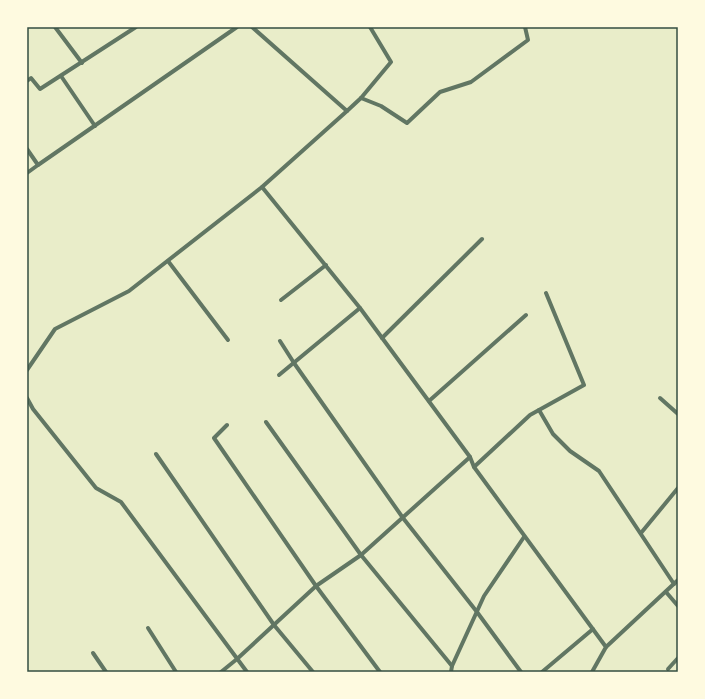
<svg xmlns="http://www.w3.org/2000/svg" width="705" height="699" font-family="'PT Sans',sans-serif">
	<rect width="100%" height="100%" fill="#e9edc9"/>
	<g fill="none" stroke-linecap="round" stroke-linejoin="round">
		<g stroke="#617663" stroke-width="4">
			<polyline points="55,27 82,63"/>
			<polyline points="252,27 347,111 361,98 391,62 370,27"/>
			<polyline points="61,76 95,126"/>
			<polyline points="27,81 31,78 40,89 136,27"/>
			<polyline points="361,98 381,106 407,123 440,92 471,82 528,40 525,27"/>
			<polyline points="27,149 38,165 237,27"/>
			<polyline points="27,173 38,165"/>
			<polyline points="168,261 228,340"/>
			<polyline points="281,300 326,265"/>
			<polyline points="382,338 482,239"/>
			<polyline points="280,341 294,363 403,518 477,612 521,672"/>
			<polyline points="27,370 55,329 129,291 262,187 347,111"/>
			<polyline points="279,375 360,308"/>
			<polyline points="27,398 33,409 96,488 121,502 247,672"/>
			<polyline points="660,398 678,414"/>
			<polyline points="429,401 526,315"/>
			<polyline points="539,410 553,434 570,451 599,471 674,584"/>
			<polyline points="266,422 361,555 452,666"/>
			<polyline points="227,425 214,438 316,586 380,672"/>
			<polyline points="156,454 274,625 313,672"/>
			<polyline points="470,457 474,467 606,647 592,672"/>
			<polyline points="474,467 530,415 584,385 546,293"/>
			<polyline points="641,533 678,488"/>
			<polyline points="666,592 678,606"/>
			<polyline points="148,628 176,672"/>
			<polyline points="606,647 678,580"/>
			<polyline points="93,653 106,672"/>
			<polyline points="668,669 678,658"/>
			<polyline points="221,672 237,659 316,586 361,555 470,457 360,308 262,187"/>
			<polyline points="451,672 452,666 484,596 524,537"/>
			<polyline points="542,672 593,629"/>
		</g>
	</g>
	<rect width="705" height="699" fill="none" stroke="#fefae0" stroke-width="56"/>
	<rect x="28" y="28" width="649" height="643" fill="none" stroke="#344e41" stroke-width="1.5"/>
</svg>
